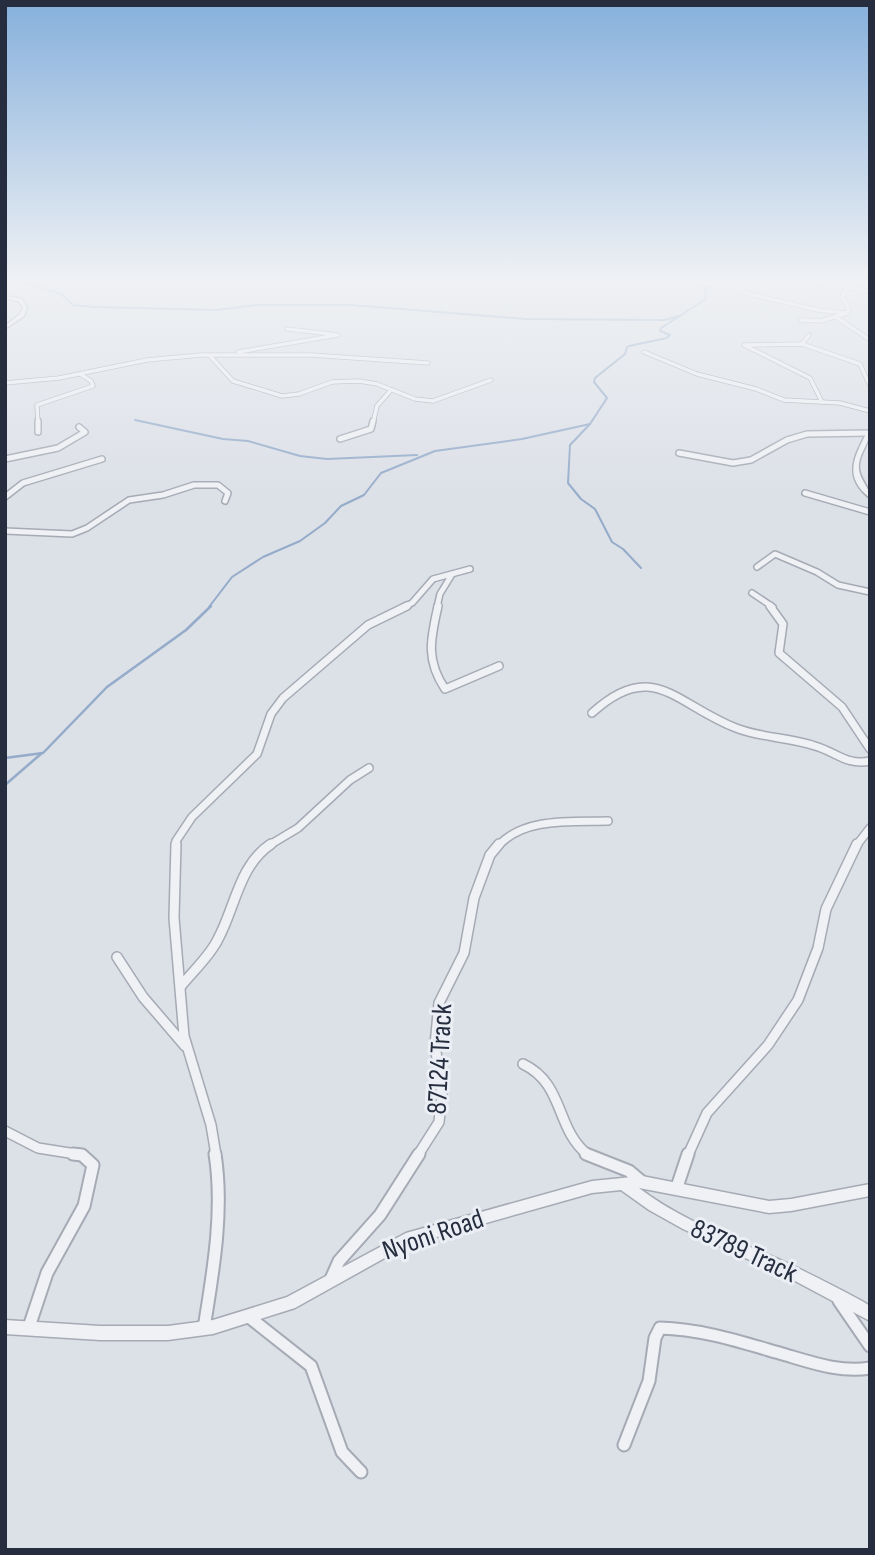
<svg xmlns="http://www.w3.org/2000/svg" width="875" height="1555" font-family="'Sofia Sans Condensed',sans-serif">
	<rect width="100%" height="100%" fill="#dce0e7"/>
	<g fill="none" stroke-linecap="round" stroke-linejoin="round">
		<g stroke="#94abca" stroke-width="2">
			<polyline points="16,280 61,294 73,305 95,307 216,310 259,305 351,305 526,319 664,320 680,316"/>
			<polyline points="629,346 667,338 670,335 660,331 661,328 706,299 705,289 711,288 679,280"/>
			<polyline points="627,347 625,354 595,378 594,382 607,398 590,424 570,445 568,483 581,499 595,509 612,542 623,549 641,568"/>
			<polyline points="135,420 223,439 248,441 300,456 327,459 417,455"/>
			<polyline points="209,607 232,577 263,557 300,541 325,523 341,506 364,495 381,473 435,451 522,439 590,424"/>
		</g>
		<g stroke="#94abca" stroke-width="2.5">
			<polyline points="5,758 43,753 107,687 186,630 211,606"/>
			<polyline points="5,785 42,753"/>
		</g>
		<defs>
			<g id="minor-far4">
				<polyline points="201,280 217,288"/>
				<polyline points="788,280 832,284 870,292"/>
				<polyline points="862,280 870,289"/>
				<polyline points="745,293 818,310 845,313"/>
				<polyline points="836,317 870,340"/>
				<polyline points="801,320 821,321 847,313 849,309 842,297 847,288"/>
				<polyline points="802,344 809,335"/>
				<polyline points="238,352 338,335 287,329"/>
				<polyline points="644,352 697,374 756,389 784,400 840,403 870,411"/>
				<polyline points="210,356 233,381 282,396 299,394 332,382 359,381 377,384 415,399 433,401 491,380"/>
				<polyline points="5,383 59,378 147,360 201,355 311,355 428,363"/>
				<polyline points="822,402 810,378 744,345 802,344 860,364 870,386"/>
				<polyline points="38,423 37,405 93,386 91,381 80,374"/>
				<polyline points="373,423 377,406 391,390"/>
			</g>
			<g id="minor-far3">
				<polyline points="38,421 38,432"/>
				<polyline points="340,439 371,429 373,421"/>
				<polyline points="679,453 733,463 751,460 787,440 807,434 869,433"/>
				<polyline points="5,459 58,448 85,432 79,427"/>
				<polyline points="805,493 870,512"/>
				<polyline points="5,497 23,483 102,459"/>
				<polyline points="5,531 72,534 87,528 129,500 163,495 194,485 218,485 228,493 225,501"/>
				<polyline points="757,567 775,554 817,572 838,585 870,592"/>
				<polyline points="752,593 773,607"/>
				<polyline points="403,607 412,603 433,579 470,569"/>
				<polyline points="437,607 440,594 451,576"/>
			</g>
			<g id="minor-far2">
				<path d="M438,606C431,638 425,659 445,689L499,666"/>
				<polyline points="770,606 783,624 779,653 842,707 870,749"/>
				<path d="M592,713C653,657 676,705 736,728C761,738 789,737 815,746C836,752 847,766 870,761"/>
				<polyline points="176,846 176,841 192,817 257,754 271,714 283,698 368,625 407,606"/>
				<polyline points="268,846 298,828 350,780 369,768"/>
				<path d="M498,846C524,817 572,822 608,821"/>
				<polyline points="856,846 870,828"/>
			</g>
			<g id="minor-far1">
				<polyline points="176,844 174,918 184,1036 211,1125 216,1155"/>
				<polyline points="117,957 143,997 185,1046"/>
				<path d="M181,986C193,971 210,956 218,939C235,908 239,865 271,844"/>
				<path d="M523,1064C565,1084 555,1129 588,1155"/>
				<polyline points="5,1131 38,1148 82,1155"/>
				<polyline points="418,1155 439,1122 442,1093 435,1045 439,1003 464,953 474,898 490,855 499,844"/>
				<polyline points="688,1155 707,1113 768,1045 798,1000 818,948 826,909 857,844"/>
			</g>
			<g id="minor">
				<polyline points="586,1154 629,1171 642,1182"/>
				<polyline points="677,1187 688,1154"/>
				<polyline points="331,1279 339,1261 380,1215 419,1154"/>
				<polyline points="839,1301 870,1346"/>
				<polyline points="249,1317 311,1366 342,1452 361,1472"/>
				<polyline points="29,1327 47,1273 84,1206 93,1165 82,1155 73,1154"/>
				<path d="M204,1328C213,1272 224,1211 215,1154"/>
				<path d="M624,1445L649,1381L655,1338L660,1328C703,1329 744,1343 786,1355C813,1363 842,1373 870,1368"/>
			</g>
			<g id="tertiary">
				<polygon points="5,296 22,299 27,307 24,316 5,329 5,326 20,314 23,307 18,301 5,298"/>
				<path d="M870,430C870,443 860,452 859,464C857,478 870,486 870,498C843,477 854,457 867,432Z"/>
				<path d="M642,1176L769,1201L791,1199L870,1184V1196L791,1211L769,1213L639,1188C677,1217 721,1234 764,1253C798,1267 830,1284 862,1301L870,1306V1321L797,1282L683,1229L649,1210L621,1190L592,1193L408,1245L295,1308L213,1334L168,1340H100L5,1334V1320L100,1326H168L213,1320L287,1297L406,1233L592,1181Z"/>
			</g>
		</defs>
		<use href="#minor-far4" stroke="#a5aab4" stroke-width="5"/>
		<use href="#minor-far3" stroke="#a5aab4" stroke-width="8"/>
		<use href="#minor-far2" stroke="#a5aab4" stroke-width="10"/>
		<use href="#minor-far1" stroke="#a5aab4" stroke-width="12"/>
		<use href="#minor" stroke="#a5aab4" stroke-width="15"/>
		<use href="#tertiary" stroke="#a5aab4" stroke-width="3"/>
		<use href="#minor-far4" stroke="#eff1f5" stroke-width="3.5"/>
		<use href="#minor-far3" stroke="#eff1f5" stroke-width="5"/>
		<use href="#minor-far2" stroke="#eff1f5" stroke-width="7"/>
		<use href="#minor-far1" stroke="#eff1f5" stroke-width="9"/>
		<use href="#minor" stroke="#eff1f5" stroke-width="11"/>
		<use href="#tertiary" fill="#eff1f5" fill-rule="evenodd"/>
	</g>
	<linearGradient id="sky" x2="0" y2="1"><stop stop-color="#86b0dc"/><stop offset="0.56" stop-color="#eff1f4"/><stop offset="1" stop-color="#eff1f4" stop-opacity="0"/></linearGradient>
	<rect width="875" height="498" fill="url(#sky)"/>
	<g text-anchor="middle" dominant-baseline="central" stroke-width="6" stroke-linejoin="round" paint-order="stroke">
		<g font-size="28" fill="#252d3e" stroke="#ebeff5">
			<text transform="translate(440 1059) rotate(-87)">87124 Track</text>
			<text transform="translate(433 1235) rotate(-19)">Nyoni Road</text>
			<text transform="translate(744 1251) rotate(25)">83789 Track</text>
		</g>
	</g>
	<rect width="875" height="1555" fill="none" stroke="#252d3e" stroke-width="14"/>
</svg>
